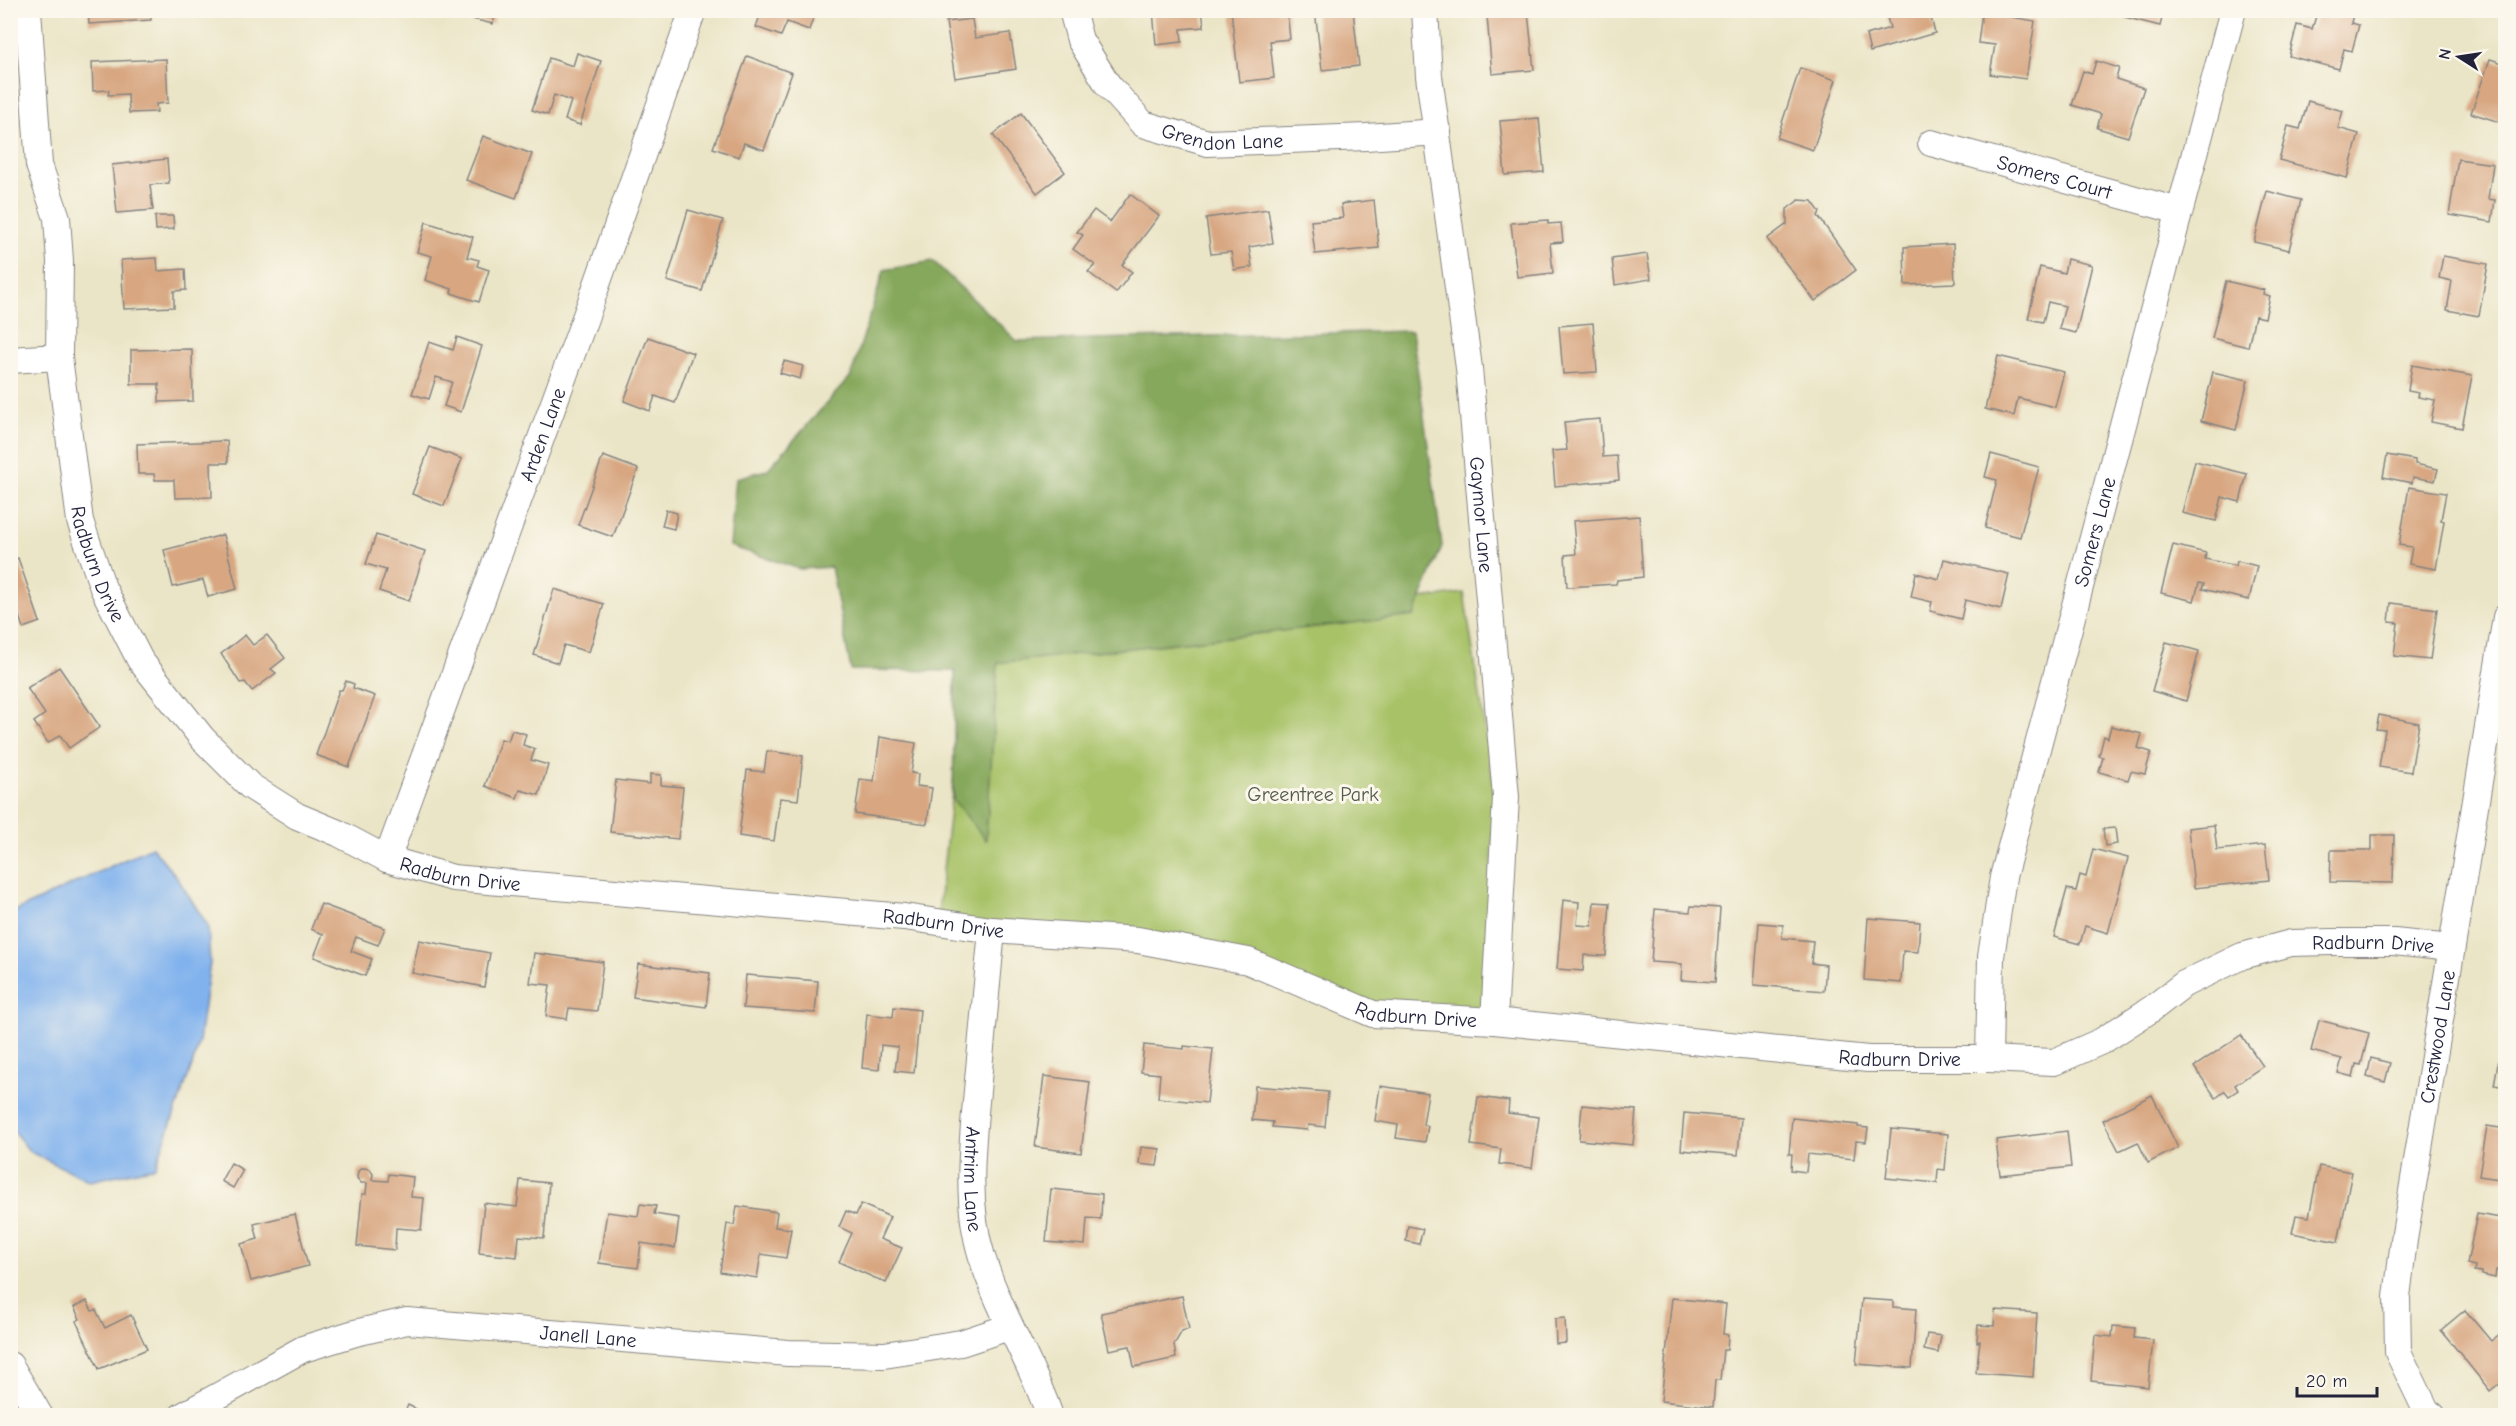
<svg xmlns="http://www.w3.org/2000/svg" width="2516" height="1426" font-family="'Comic Neue',sans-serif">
	<rect width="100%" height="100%" fill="#fbf7ec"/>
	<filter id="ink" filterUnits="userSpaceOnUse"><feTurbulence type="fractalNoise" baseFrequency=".0167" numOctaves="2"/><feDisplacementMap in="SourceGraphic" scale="12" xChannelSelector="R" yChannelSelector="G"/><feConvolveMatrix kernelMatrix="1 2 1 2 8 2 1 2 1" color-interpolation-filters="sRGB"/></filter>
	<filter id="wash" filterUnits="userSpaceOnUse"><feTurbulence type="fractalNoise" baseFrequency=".008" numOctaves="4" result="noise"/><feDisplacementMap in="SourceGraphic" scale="24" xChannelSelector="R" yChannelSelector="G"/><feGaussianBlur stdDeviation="1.35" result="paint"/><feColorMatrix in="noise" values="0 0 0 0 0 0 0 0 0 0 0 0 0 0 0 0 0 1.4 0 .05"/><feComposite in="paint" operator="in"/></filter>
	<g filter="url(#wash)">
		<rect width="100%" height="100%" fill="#ebe5c7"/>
		<polygon fill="#a8c268" stroke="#657252" stroke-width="1.5" points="1464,593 1495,793 1485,1011 1373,1014 1248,961 937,922 967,661"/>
		<polygon fill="#86a85c" stroke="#54654c" stroke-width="1.5" points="933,261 1017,341 1412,331 1442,546 1414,616 998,663 986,840 953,800 955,671 851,670 831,567 800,569 730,546 736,478 767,470 851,376 884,270"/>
		<polygon fill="#81b2ed" stroke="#526a94" stroke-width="1.5" points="152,847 176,876 208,926 210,963 199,1041 192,1066 155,1167 90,1181 30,1152 11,1128 11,913"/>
		<g id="blocks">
			<g fill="#d8a782">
				<polygon points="88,10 150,10 151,20 89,24"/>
				<polygon points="469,10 496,10 493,24 468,18"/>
				<polygon points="762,10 816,10 809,30 787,22 781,36 756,27"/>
				<polygon points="1153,10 1202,10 1204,27 1181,29 1182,42 1156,45"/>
				<polygon points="1231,10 1287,10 1290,39 1270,41 1274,78 1239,82"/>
				<polygon points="1315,10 1353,10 1359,66 1322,70"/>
				<polygon points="1859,10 1884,10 1884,11 1861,18"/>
				<polygon points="1885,10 1929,10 1935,33 1870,52 1866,35 1890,28"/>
				<polygon points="2125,10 2164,10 2160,26 2124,17"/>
				<polygon points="2318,10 2354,10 2351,23 2359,25 2352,51 2344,49 2339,69 2289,56 2297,25 2312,29"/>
				<polygon points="1528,12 1534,70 1492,74 1487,16"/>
				<polygon points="1982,12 2035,21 2026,79 1990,74 1995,45 1978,43"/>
				<polygon points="972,19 975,38 1010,33 1016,69 955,78 946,22"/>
				<polygon points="577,53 601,61 580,125 565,120 571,101 554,95 548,115 532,110 549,58 573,66"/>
				<polygon points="747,56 792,73 764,150 744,143 739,157 713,148"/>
				<polygon points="166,59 168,103 156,104 157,112 129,113 128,94 108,95 109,90 93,91 92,62"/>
				<polygon points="2490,59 2506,64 2506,124 2471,113"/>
				<polygon points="2096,61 2119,68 2116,79 2144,88 2128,137 2097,128 2101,114 2072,105 2083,71 2092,74"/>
				<polygon points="1800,68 1836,80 1813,150 1777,138"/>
				<polygon points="2308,101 2343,111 2338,128 2359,134 2347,178 2279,160 2288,126 2300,129"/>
				<polygon points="1021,113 1065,172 1037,193 993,135"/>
				<polygon points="1539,118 1544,172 1505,175 1500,121"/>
				<polygon points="483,136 532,154 516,198 466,180"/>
				<polygon points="167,159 169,183 150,185 153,210 117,213 112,165"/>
				<polygon points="2458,159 2493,164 2488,199 2495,200 2492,222 2449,215"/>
				<polygon points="2267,191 2301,200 2289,250 2254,242"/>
				<polygon points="1130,194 1159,216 1122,265 1132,272 1116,293 1088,272 1095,265 1073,249 1083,235 1077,232 1094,210 1110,222"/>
				<polygon points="1374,200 1379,248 1315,254 1311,221 1343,218 1341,204"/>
				<polygon points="1799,200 1812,201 1820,212 1818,216 1856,270 1815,301 1767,239 1787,224 1787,209"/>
				<polygon points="1268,209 1273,243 1249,247 1252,267 1234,270 1231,252 1211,254 1206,218"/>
				<polygon points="688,210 723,220 702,291 667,281"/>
				<polygon points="155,216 173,216 174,229 156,230"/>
				<polygon points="1548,220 1548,224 1561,223 1563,242 1550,243 1553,273 1517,277 1511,223"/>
				<polygon points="426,222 473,237 467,257 479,260 477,266 489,270 479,302 451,293 452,289 425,280 432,256 417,252"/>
				<polygon points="1953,244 1955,283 1905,285 1904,247"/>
				<polygon points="1647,254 1651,279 1615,285 1612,259"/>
				<polygon points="2443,256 2488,264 2479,316 2447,310 2452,281 2439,278"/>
				<polygon points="157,258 158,271 185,269 186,290 174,291 174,307 124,309 121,260"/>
				<polygon points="2067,259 2092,265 2076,333 2059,329 2065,306 2048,302 2043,322 2028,319 2040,267 2064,273"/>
				<polygon points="2226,281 2264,290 2263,294 2270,296 2265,318 2255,316 2248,347 2212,338"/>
				<polygon points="1593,323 1597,372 1563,374 1559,326"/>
				<polygon points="457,337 482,346 461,412 444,406 452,382 436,377 429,399 412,394 429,342 453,350"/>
				<polygon points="648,337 693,353 675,403 655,396 650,411 624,401"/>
				<polygon points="192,349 193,401 159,402 159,384 131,384 131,350"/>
				<polygon points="1998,356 2064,372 2055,407 2018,398 2014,416 1985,409"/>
				<polygon points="784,361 803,366 800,379 780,373"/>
				<polygon points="2412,365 2472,376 2462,428 2431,422 2435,400 2418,397 2419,393 2408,391"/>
				<polygon points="2213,372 2248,380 2236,430 2201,421"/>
				<polygon points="1600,419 1603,457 1617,456 1619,480 1555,486 1552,451 1567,450 1564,422"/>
				<polygon points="227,441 228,463 211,463 212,497 175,498 174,480 155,480 154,474 138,474 137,444"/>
				<polygon points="430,447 462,459 444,506 412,494"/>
				<polygon points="1991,454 2039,467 2020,537 1985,528 1997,480 1985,477"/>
				<polygon points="2387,455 2415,460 2415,464 2438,469 2435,481 2413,477 2412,483 2383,477"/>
				<polygon points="603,456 638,469 613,537 578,525"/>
				<polygon points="2195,461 2247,474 2240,502 2222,497 2216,521 2182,513"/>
				<polygon points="2409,487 2446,493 2441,520 2444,521 2436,569 2409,564 2412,547 2399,545"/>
				<polygon points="666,510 677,513 674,529 662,526"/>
				<polygon points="1639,516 1643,577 1617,580 1616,584 1567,587 1565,555 1576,554 1573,521"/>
				<polygon points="223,535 237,589 208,597 203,580 173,587 164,550"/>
				<polygon points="376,535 425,551 409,601 379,591 386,570 366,564"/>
				<polygon points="2173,545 2206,553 2205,559 2236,566 2237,561 2257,566 2249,600 2202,589 2204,584 2199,583 2194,601 2161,593"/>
				<polygon points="18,558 40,622 23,628 15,604 10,606 10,561"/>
				<polygon points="1944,559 2009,574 2001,609 1965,600 1961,619 1930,611 1932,602 1911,597 1916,573 1939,579"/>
				<polygon points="554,589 604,604 589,652 564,645 558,663 534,655"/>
				<polygon points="2391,603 2437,609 2430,660 2394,656 2398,623 2389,622"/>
				<polygon points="245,635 253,645 267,635 285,658 271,669 276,673 252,691 245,682 240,683 221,654"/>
				<polygon points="2166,642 2199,651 2186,701 2152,691"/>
				<polygon points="59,667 100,727 69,748 60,735 48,743 34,722 45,714 27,688"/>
				<polygon points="346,681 354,684 353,688 375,696 349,767 316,755 339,690 342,690"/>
				<polygon points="2379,715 2419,723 2411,772 2379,767 2385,730 2376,729"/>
				<polygon points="2111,726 2142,734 2138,748 2151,752 2145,774 2131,771 2128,780 2099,772 2103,757 2099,756 2104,736 2108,738"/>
				<polygon points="512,730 526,734 523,745 535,749 531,760 548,765 539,795 520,790 517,798 485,786 501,739 508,741"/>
				<polygon points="880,737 916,743 911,773 918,774 917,786 932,788 927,824 855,814 860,779 874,781"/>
				<polygon points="767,751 803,756 798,800 780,798 774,841 739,836 747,770 764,772"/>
				<polygon points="650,774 661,775 661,785 683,787 678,839 610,832 616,780 650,784"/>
				<polygon points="2214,825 2217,850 2265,845 2269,880 2194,888 2188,828"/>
				<polygon points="2115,828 2117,844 2105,846 2103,829"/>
				<polygon points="2372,835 2394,835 2393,883 2330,882 2331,850 2372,850"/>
				<polygon points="2093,849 2128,858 2108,933 2085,926 2080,944 2054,937 2067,889 2076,891 2080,875 2086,877"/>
				<polygon points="1563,900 1579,902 1577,925 1592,926 1594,902 1610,903 1606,956 1584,955 1583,971 1557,969"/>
				<polygon points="321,904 385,928 378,945 356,937 351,951 372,959 365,976 314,957 323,934 311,929"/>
				<polygon points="1691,906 1720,908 1715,982 1681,980 1682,964 1651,962 1655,909 1690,912"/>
				<polygon points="1868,918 1920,922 1918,952 1903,951 1901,983 1864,980"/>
				<polygon points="1759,923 1783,925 1782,938 1813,941 1811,963 1826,965 1824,991 1754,985"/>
				<polygon points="419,940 490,953 484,987 412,973"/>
				<polygon points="534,953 603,962 597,1011 569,1008 567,1019 546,1016 550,985 530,983"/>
				<polygon points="638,964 710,973 706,1007 633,997"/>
				<polygon points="746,975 818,981 815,1013 743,1008"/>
				<polygon points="894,1007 920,1010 914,1073 895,1071 898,1047 881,1045 879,1070 862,1068 867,1014 893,1017"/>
				<polygon points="2319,1020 2369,1033 2361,1065 2356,1064 2353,1077 2338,1073 2342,1059 2311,1051"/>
				<polygon points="2241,1035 2263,1066 2235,1085 2238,1090 2229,1096 2225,1091 2216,1098 2194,1067"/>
				<polygon points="2503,1035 2506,1036 2506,1087 2494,1085"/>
				<polygon points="1144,1045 1184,1049 1184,1046 1213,1049 1207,1103 1158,1098 1160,1074 1141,1072"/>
				<polygon points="2371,1058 2390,1063 2385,1082 2367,1077"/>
				<polygon points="1044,1076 1090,1082 1081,1153 1035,1147"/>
				<polygon points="1255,1086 1328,1092 1325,1127 1308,1125 1307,1130 1272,1127 1273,1122 1252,1120"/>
				<polygon points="1380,1086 1428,1093 1423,1125 1428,1126 1425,1142 1396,1138 1398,1125 1375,1121"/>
				<polygon points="2152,1095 2178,1148 2148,1163 2138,1142 2119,1151 2103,1120"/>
				<polygon points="1478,1097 1509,1101 1508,1113 1539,1117 1532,1168 1499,1164 1501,1149 1471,1145"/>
				<polygon points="1582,1105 1636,1110 1633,1145 1579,1140"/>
				<polygon points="1684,1113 1741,1118 1738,1155 1681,1150"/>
				<polygon points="1792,1118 1858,1125 1858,1127 1868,1128 1866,1142 1856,1141 1854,1159 1808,1154 1806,1172 1791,1170 1792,1154 1789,1154"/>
				<polygon points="2487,1126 2506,1129 2506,1180 2479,1176"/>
				<polygon points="1891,1129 1948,1134 1945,1170 1938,1169 1937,1183 1886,1178"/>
				<polygon points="2067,1131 2071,1167 2000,1175 1996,1140"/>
				<polygon points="1141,1147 1160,1149 1157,1166 1139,1164"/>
				<polygon points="231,1163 243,1170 233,1188 221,1181"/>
				<polygon points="2319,1166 2352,1172 2338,1242 2292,1233 2296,1215 2309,1217"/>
				<polygon points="363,1168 370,1169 373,1174 372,1180 388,1181 389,1174 413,1177 411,1197 424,1198 421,1230 396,1228 395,1250 357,1246 362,1194 366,1194 367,1183 361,1183 357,1178 358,1171"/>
				<polygon points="520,1180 549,1183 544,1238 519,1236 517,1257 479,1253 484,1203 517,1207"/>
				<polygon points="1051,1189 1102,1194 1101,1219 1087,1218 1085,1245 1046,1242"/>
				<polygon points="640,1204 656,1206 654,1214 679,1218 675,1248 641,1243 638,1268 599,1263 607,1212 638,1216"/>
				<polygon points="861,1204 890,1217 880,1239 902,1248 886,1283 839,1262 852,1233 839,1227 846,1211 856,1215"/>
				<polygon points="737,1206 777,1212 775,1227 791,1229 786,1258 761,1254 757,1278 720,1272 727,1224 734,1225"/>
				<polygon points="295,1214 308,1266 251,1281 241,1244 258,1239 254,1224"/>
				<polygon points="2477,1214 2506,1219 2506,1271 2496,1270 2495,1278 2482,1275 2482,1272 2474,1271 2475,1266 2467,1264"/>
				<polygon points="1408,1226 1423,1229 1419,1244 1406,1241"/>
				<polygon points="1182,1296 1189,1329 1182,1331 1174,1345 1176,1358 1134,1367 1130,1346 1109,1350 1101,1313"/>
				<polygon points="1672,1298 1726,1304 1723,1334 1728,1335 1727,1350 1723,1350 1720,1380 1715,1380 1713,1407 1661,1401"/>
				<polygon points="1862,1299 1893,1301 1893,1307 1916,1309 1912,1368 1856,1364"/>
				<polygon points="87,1301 92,1311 96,1310 105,1328 131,1315 147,1349 99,1369 76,1321 80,1319 74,1307"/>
				<polygon points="1995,1310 2037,1313 2033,1377 1976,1373 1980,1341 1977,1342 1978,1325 1994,1326"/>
				<polygon points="2465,1310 2491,1341 2506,1329 2506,1378 2490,1391 2441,1330"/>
				<polygon points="1565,1318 1566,1343 1556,1344 1555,1319"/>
				<polygon points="2113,1326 2135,1328 2134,1338 2153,1340 2148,1387 2091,1381 2095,1335 2112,1337"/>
				<polygon points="1927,1334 1941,1336 1938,1353 1924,1350"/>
				<polygon points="408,1405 430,1416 403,1416"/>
			</g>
		</g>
	</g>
	<g filter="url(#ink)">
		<use href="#blocks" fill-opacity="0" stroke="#868481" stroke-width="1.5"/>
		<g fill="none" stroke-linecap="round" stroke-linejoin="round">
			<defs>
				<g id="minor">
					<path id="s1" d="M28,10L39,165L57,218L60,261L59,357L80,521L103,588L140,660L203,739L250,786L297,816L338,833L387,859L453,878L904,917L992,930L1138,940L1248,961L1373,1014L1494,1021L1868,1059H1989L2054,1062L2102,1041L2153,1008L2184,984L2242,956L2291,943L2332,942H2394L2451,948"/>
					<path id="s2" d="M1072,10L1080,40L1108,85L1143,124L1208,143L1366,137L1438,132"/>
					<path id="s3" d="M1425,10L1429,76L1469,368L1506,797L1494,1021"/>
					<path id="s4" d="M1931,143L2179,211"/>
					<polyline points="10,360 59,357"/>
					<path id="s5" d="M387,859L588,310L693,10"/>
					<path id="s6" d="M992,930C987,980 983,1030 978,1080C973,1138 964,1200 982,1257C999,1312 1031,1361 1050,1416"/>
					<path id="s7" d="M1989,1059L1991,957L2003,877L2233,10"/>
					<polyline points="10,1365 40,1416"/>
					<path id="s8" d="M182,1416L303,1349L355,1333L407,1321L788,1353L884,1355L961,1343L1009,1327"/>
					<path id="s9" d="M2433,1416L2426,1410L2398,1352L2397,1297L2404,1240L2506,617"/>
				</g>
			</defs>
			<use href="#minor" stroke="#868481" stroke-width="28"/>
			<use href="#minor" stroke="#fff" stroke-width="26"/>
		</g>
	</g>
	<g text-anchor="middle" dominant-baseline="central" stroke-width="6" stroke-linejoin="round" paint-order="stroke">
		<g font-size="20" fill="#22223b" stroke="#fbf7ec">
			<text stroke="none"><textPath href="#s2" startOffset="218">Grendon Lane</textPath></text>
			<text stroke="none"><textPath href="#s4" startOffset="128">Somers Court</textPath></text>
			<text stroke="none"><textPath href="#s5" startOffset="452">Arden Lane</textPath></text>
			<text stroke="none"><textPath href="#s3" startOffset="508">Gaymor Lane</textPath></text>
			<text stroke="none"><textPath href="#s7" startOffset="540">Somers Lane</textPath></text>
			<text stroke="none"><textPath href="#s1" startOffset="562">Radburn Drive</textPath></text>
			<text stroke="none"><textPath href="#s1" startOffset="1066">Radburn Drive</textPath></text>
			<text stroke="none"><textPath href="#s1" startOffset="1552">Radburn Drive</textPath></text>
			<text stroke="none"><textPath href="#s1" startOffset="3028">Radburn Drive</textPath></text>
			<text stroke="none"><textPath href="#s1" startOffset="2038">Radburn Drive</textPath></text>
			<text stroke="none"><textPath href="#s9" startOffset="392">Crestwood Lane</textPath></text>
			<text stroke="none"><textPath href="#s1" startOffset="2524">Radburn Drive</textPath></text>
			<text stroke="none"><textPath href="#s6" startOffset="250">Antrim Lane</textPath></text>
			<text stroke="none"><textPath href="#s8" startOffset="428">Janell Lane</textPath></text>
		</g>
		<g font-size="20" fill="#515a4b" stroke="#fbf7ec">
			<text x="1313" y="794">Greentree Park</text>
		</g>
	</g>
	<rect width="2516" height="1426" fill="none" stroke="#fbf7ec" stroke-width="36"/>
	<g transform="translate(2459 57) rotate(282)" stroke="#fbf7ec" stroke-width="4.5" paint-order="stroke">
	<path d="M0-4.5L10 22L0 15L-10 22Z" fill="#22223b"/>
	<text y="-9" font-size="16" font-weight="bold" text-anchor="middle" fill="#22223b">N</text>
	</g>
	<path d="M2297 1387v9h80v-9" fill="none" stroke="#22223b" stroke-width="3"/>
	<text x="2306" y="1387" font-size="18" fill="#22223b" stroke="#fbf7ec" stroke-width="4.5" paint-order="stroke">20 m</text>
</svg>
